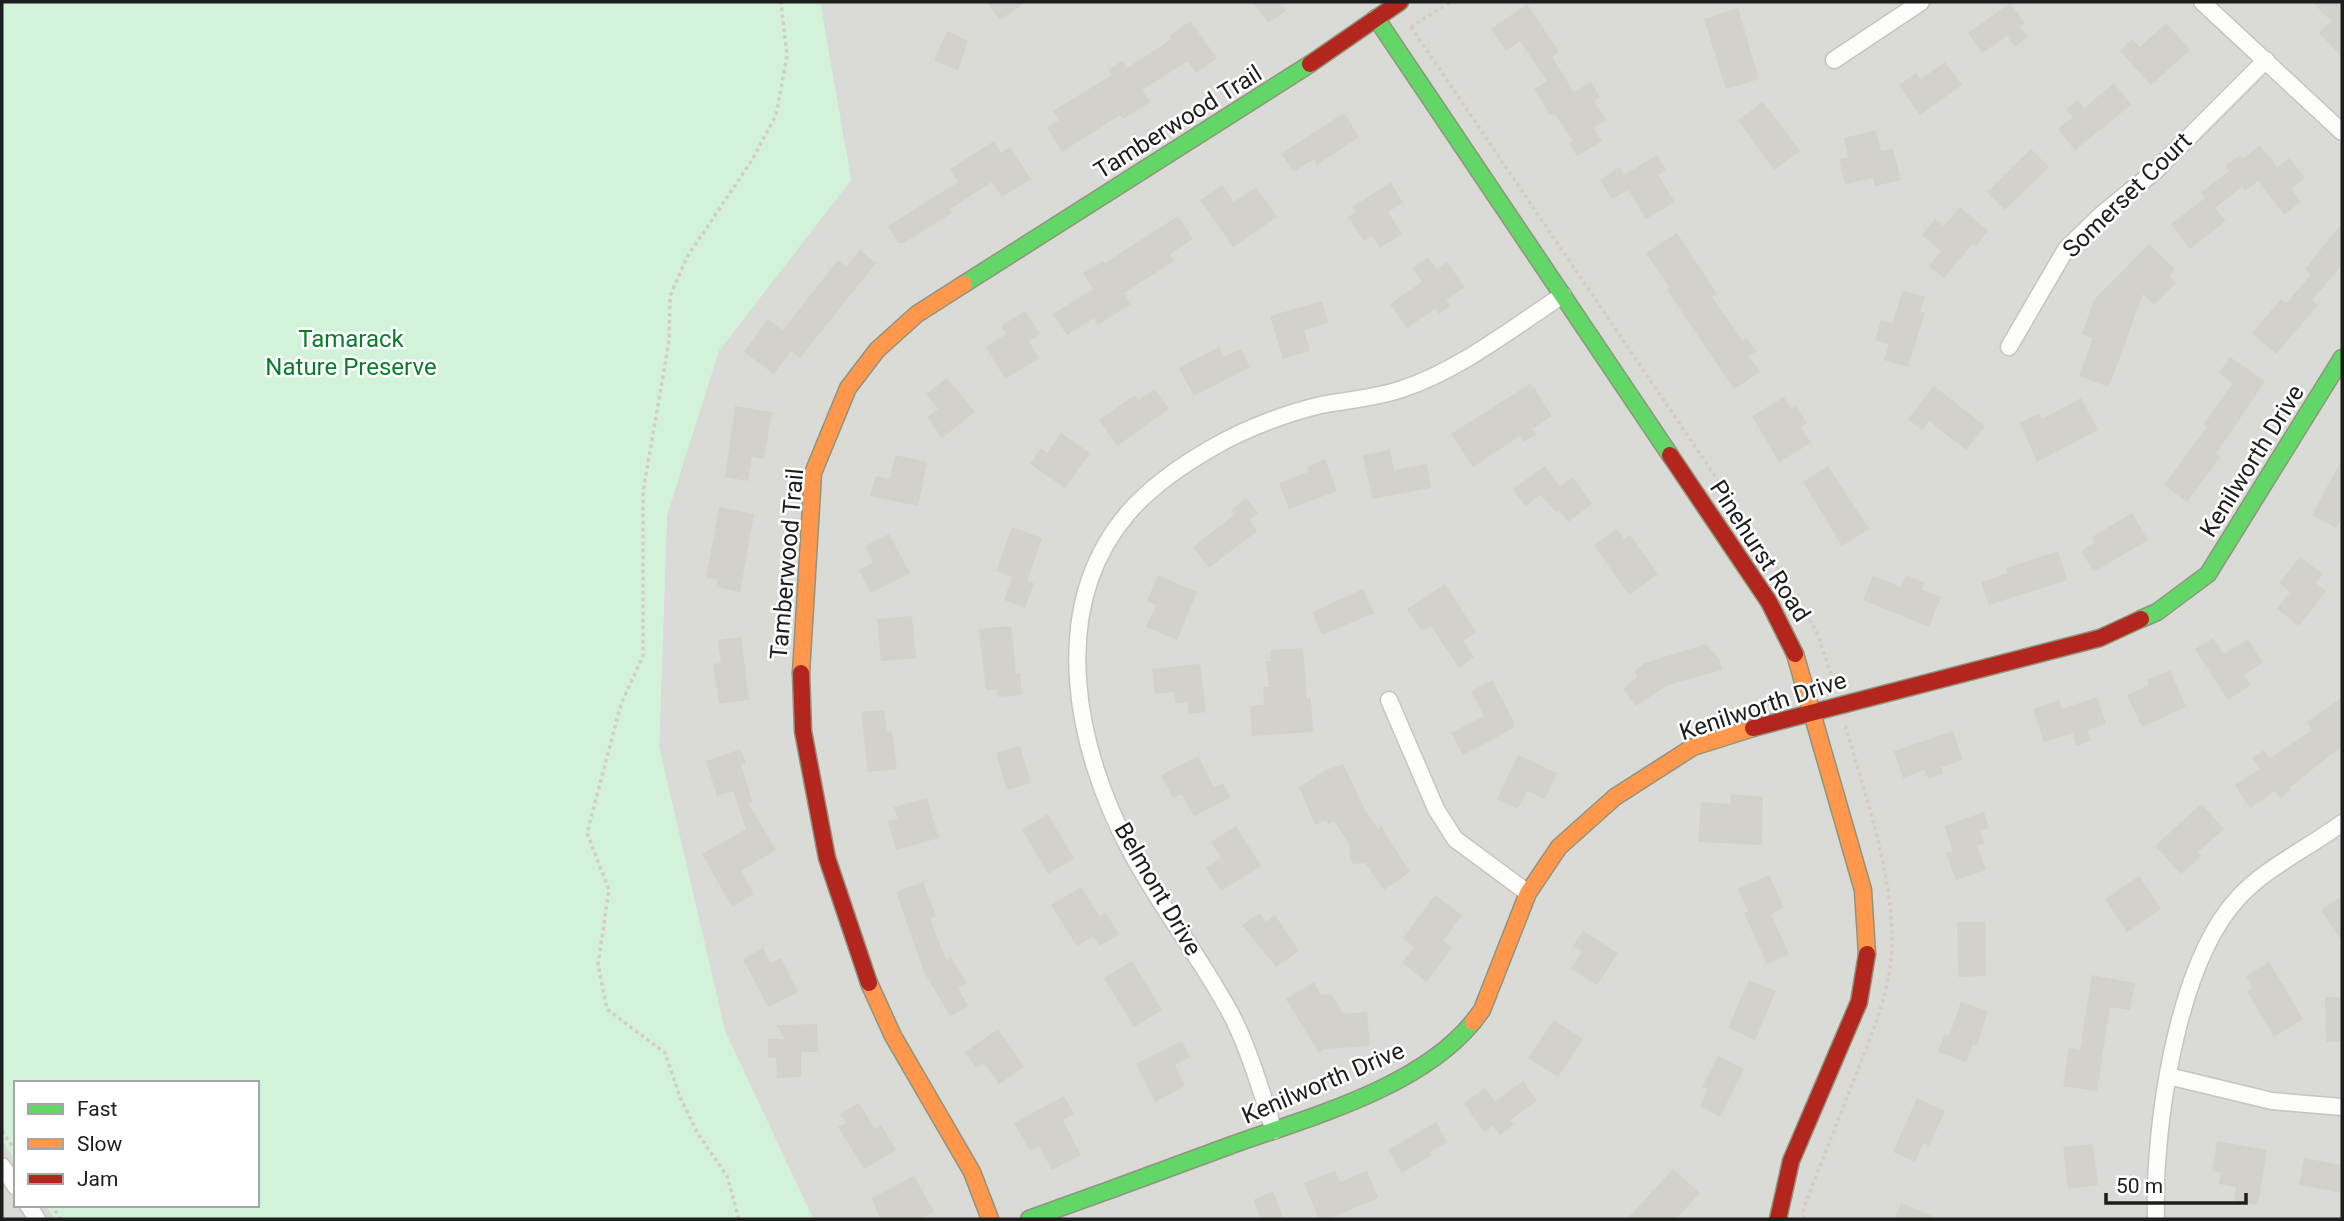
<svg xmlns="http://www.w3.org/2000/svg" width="2344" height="1221" font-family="Roboto,sans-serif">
	<rect width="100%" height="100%" fill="#ebebe5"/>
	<g fill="#dadad7">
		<polygon points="820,2 2342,2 2342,1219 813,1219 725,1031 659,747 667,515 718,351 851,180"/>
		<polygon points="2,1140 16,1161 16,1205 46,1205 55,1219 2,1219"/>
	</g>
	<polygon fill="#d2f3d9" points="2,2 820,2 851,180 719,351 667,515 659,747 725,1031 813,1219 55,1219 46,1205 257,1205 257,1083 16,1083 16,1161 2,1140"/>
	<g fill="#d2d1cc">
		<polygon points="987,2 1026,2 1000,20"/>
		<polygon points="1253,2 1280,2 1286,11 1268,23"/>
		<polygon points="2312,2 2342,2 2342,57 2319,33 2331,21"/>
		<polygon points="2010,3 2025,23 2020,27 2028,37 2015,47 2007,36 1982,53 1968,33"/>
		<polygon points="1527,4 1559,52 1552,57 1574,92 1591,82 1600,97 1594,101 1606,120 1594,128 1602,141 1577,156 1569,143 1573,141 1554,113 1550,115 1534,89 1547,81 1520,41 1506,51 1491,29"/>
		<polygon points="1738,8 1759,79 1726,89 1704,19"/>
		<polygon points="1190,21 1217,58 1196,73 1188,61 1142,90 1150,102 1123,119 1120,115 1062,152 1047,127 1059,120 1053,111 1112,75 1109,69 1122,61 1127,68 1172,39 1170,36"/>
		<polygon points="2166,23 2190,50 2151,85 2120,51 2132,39 2140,47"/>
		<polygon points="947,31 968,41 958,71 934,60"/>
		<polygon points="1945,62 1962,85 1920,115 1899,85 1916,73 1921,79"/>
		<polygon points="2114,83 2131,105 2075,150 2058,129 2073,117 2066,109 2078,100 2084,108"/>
		<polygon points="1763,102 1800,151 1774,170 1738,120"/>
		<polygon points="1344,113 1359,137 1317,165 1314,159 1294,172 1281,154"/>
		<polygon points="1876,130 1881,151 1893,148 1901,180 1875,186 1873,178 1845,184 1839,159 1848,157 1844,138"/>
		<polygon points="994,141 1001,153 1010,147 1031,179 1002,197 992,182 950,209 952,213 904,243 898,243 888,226 958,182 950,169"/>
		<polygon points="2260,145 2277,167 2289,158 2305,178 2291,189 2301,202 2284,215 2258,181 2245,191 2242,187 2215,208 2226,221 2190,249 2171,224 2205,198 2201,192 2229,171 2225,166 2240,155 2243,159"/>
		<polygon points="2031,149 2049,167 2005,210 1987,192"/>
		<polygon points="1657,155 1666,170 1658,175 1675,202 1646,219 1628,190 1612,199 1600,180 1619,167 1624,175"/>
		<polygon points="1391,182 1403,203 1388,212 1402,234 1380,248 1372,236 1364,241 1348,217 1356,212 1352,207"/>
		<polygon points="1222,185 1234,202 1256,187 1277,217 1233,247 1200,200"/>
		<polygon points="1960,207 1988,231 1976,246 1973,243 1944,278 1929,266 1941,251 1922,235 1935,219 1944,226"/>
		<polygon points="1178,216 1193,239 1170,254 1174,261 1124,293 1131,304 1098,325 1094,318 1067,335 1053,314 1093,289 1083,273 1104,261 1105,263"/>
		<polygon points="2342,223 2342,265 2312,300 2318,305 2276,354 2252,333 2281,299 2286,303 2311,275 2305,269"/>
		<polygon points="1677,233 1717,294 1712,297 1743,341 1747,338 1756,351 1749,356 1760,372 1734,389 1667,290 1670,288 1646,253"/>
		<polygon points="2149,244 2174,268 2170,277 2176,283 2154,305 2143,294 2109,387 2079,376 2093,338 2082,334 2094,300"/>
		<polygon points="860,250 876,263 800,358 791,351 774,374 744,352 768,319 783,330 838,260 846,267"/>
		<polygon points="1428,257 1437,269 1447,262 1465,287 1446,300 1450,306 1439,314 1435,309 1407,328 1390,304 1422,282 1413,268"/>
		<polygon points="1903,290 1925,297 1920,312 1925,313 1908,367 1884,360 1889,344 1875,340 1881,320 1892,323"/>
		<polygon points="1322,301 1328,323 1304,330 1310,351 1283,359 1270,316"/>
		<polygon points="1025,311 1040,334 1029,341 1039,358 1005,379 986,347 1006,334 1001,326"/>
		<polygon points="1219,347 1224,357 1241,349 1250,367 1194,396 1179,368"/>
		<polygon points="2230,357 2265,381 2216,454 2220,457 2187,502 2164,485 2207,427 2204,424 2233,383 2219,373"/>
		<polygon points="947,378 975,412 942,438 927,417 938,409 926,394"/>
		<polygon points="1531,383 1552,416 1532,429 1536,434 1524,442 1520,436 1473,467 1451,434"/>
		<polygon points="1934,386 1985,426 1966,450 1929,421 1922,430 1908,419"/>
		<polygon points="1155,389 1169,409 1117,446 1099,420 1135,395 1138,400"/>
		<polygon points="1784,397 1791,409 1796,405 1807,423 1801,427 1811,443 1779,462 1752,416"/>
		<polygon points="2081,398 2098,430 2037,462 2020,423 2039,413 2042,419"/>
		<polygon points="735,406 772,412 764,459 752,457 748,481 725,477"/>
		<polygon points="1061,433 1090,453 1065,488 1030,464 1041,448 1047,453"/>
		<polygon points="1390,450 1394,470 1427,464 1431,488 1372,499 1363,455"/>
		<polygon points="895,455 927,462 918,506 870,496 875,476 890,479"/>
		<polygon points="1325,459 1337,491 1289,509 1279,483 1308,472 1307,467"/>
		<polygon points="2342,459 2342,518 2336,528 2312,515"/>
		<polygon points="1545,466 1560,486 1573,477 1592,504 1568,522 1559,510 1556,512 1540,495 1525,506 1513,489"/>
		<polygon points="1828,466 1869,529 1842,546 1803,482"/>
		<polygon points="1246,498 1258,513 1249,520 1257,531 1209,568 1193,547 1234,515 1231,510"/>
		<polygon points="719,507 754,514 740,592 716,587 718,579 706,578"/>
		<polygon points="2132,513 2148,540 2094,572 2081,551 2095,542 2092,537"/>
		<polygon points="1012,527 1042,538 1027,581 1034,583 1025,608 1004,600 1012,577 996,571"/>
		<polygon points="1617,529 1624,539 1630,535 1658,574 1629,595 1594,545"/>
		<polygon points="889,534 910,573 871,593 859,570 873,562 865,546"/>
		<polygon points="2058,551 2067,580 1989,605 1981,582 2008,573 2006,568"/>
		<polygon points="2300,557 2323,574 2316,583 2326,591 2299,626 2277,609 2290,592 2279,583"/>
		<polygon points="1158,575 1197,592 1177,640 1146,627 1156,605 1147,601"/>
		<polygon points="1906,575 1924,583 1922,590 1941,597 1929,627 1863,600 1873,576 1901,587"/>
		<polygon points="1445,584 1476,632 1463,641 1474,657 1459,668 1431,626 1422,631 1407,609"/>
		<polygon points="1363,589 1374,613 1322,635 1312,612"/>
		<polygon points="912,616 916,658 881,661 877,619"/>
		<polygon points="1011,626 1016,673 1020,673 1022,695 998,697 997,689 986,690 979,629"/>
		<polygon points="741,637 749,700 719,704 713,664 721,663 718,640"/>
		<polygon points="2213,638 2224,654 2248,639 2263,662 2244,675 2251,685 2228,700 2195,649"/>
		<polygon points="1706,644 1720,660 1722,670 1668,685 1636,706 1623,689 1637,677 1635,671 1645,663"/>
		<polygon points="1303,648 1307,698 1311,698 1313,732 1252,736 1250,706 1264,705 1263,687 1269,687 1266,661 1271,661 1270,650"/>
		<polygon points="1200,664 1206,712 1189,714 1188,702 1175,703 1174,692 1155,694 1152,669"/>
		<polygon points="2170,670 2186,707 2142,727 2127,695 2149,685 2147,680"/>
		<polygon points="1492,680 1514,722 1514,728 1463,755 1451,733 1484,716 1471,691"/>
		<polygon points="2097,697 2106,724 2087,730 2091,741 2076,746 2073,733 2044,742 2033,709 2059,700 2062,709"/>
		<polygon points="2342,697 2342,746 2289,788 2286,783 2291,790 2280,798 2275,791 2250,808 2235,785 2260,769 2252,758 2264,750 2270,758 2312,730 2307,722"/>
		<polygon points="884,710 887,732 892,731 897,769 868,772 861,712"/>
		<polygon points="1953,731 1963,760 1941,767 1943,774 1928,779 1925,770 1903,778 1894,751"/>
		<polygon points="1020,746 1031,783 1007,790 996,753"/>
		<polygon points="741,749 746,764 741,765 753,802 748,803 776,850 741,871 754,894 732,907 702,854 746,829 733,791 717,796 706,761"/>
		<polygon points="1518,755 1557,773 1545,799 1527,791 1518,809 1497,799"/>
		<polygon points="1198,756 1214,787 1223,783 1230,798 1194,816 1182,794 1173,798 1161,775"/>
		<polygon points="1343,764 1365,810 1378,829 1381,826 1410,872 1384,890 1365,863 1353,864 1349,857 1350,845 1334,821 1328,824 1326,820 1315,825 1299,787 1326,770"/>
		<polygon points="1731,794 1763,797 1762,845 1698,842 1701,802 1730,804"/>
		<polygon points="927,798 939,838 896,850 888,821 898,819 894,807"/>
		<polygon points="2201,804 2224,829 2198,852 2201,856 2181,874 2155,846"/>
		<polygon points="1984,812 1989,828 1980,831 1985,843 1977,846 1986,870 1956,880 1946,853 1953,851 1944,826"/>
		<polygon points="1048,814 1074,859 1048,874 1022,829"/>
		<polygon points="1236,826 1261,866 1221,891 1206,868 1221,858 1211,842"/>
		<polygon points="1769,875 1784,908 1771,914 1789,954 1767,964 1744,913 1748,911 1738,889"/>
		<polygon points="2139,876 2161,909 2127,932 2105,899"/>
		<polygon points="923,882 936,916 930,919 946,960 951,957 967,984 958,988 968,1006 950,1016 924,972 896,892"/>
		<polygon points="1081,887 1100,917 1106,913 1119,934 1100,946 1093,936 1077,946 1051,905"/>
		<polygon points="1435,895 1462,915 1443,941 1452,947 1427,982 1402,963 1414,947 1403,938"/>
		<polygon points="2342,896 2342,941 2321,910"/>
		<polygon points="1260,913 1266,922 1275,915 1299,951 1276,967 1242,925"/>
		<polygon points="1957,922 1985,922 1986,976 1958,977"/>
		<polygon points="1583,931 1618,953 1597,985 1571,969 1582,952 1573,946"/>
		<polygon points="763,948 771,963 781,958 798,992 768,1007 743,959"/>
		<polygon points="1132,961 1162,1010 1134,1027 1104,978"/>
		<polygon points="2269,962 2303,1019 2274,1037 2247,991 2253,988 2246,976"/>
		<polygon points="2092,975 2135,983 2130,1010 2110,1007 2097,1091 2063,1086 2069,1048 2080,1050"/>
		<polygon points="1749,980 1776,991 1755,1040 1728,1028"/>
		<polygon points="1314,982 1321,995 1331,994 1344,1014 1367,1012 1370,1046 1324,1049 1319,1053 1286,999"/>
		<polygon points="2325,997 2342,997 2342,1041 2326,1042"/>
		<polygon points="1961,1002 1988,1011 1977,1046 1973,1044 1966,1062 1938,1052 1944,1035 1949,1036"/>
		<polygon points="1554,1020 1583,1039 1558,1077 1528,1058"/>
		<polygon points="817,1024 818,1052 801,1052 801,1077 777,1078 776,1057 768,1058 768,1039 784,1039 777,1025"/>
		<polygon points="998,1029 1024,1067 999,1084 984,1063 976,1068 965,1052"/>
		<polygon points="1182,1041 1190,1057 1175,1065 1185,1086 1155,1102 1136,1064"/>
		<polygon points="1718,1056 1744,1069 1720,1117 1700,1106 1708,1089 1702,1087"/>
		<polygon points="1523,1081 1537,1101 1510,1120 1514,1125 1500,1135 1493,1126 1484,1132 1464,1103 1485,1088 1495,1101"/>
		<polygon points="1064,1096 1074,1114 1063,1120 1081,1155 1052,1170 1039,1146 1030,1151 1014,1123"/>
		<polygon points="1917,1098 1945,1111 1929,1146 1923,1143 1915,1162 1893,1152"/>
		<polygon points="859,1103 875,1129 881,1125 896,1150 864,1169 838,1127 846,1123 840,1114"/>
		<polygon points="1436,1122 1447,1142 1430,1152 1432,1155 1402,1173 1388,1150"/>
		<polygon points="2217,1141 2267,1150 2258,1205 2234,1201 2236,1187 2219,1184 2221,1173 2212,1171"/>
		<polygon points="2093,1144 2098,1185 2068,1189 2063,1147"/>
		<polygon points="2304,1158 2342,1165 2342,1193 2299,1185"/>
		<polygon points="1673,1169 1700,1193 1676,1219 1627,1219"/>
		<polygon points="1335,1171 1340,1182 1367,1171 1378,1198 1329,1219 1319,1219 1304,1183"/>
		<polygon points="914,1176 934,1212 920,1219 880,1219 872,1198"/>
		<polygon points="1273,1191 1284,1219 1261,1219 1253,1200"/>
		<polygon points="1901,1203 1939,1219 1894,1219"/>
	</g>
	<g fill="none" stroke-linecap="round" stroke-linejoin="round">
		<defs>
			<g id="street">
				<polyline points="2202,2 2342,132"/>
				<polyline points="1834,60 1921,2"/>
				<polyline points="2009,347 2066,249 2102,214 2154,172 2266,60"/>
				<polyline points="1389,700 1436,809 1455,839 1528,893"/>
				<polyline points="2168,1076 2272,1101 2342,1107"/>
				<path d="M1274,1131C1262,1094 1251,1055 1234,1020C1204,961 1161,909 1130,850C1076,749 1046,609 1128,513C1152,485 1185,463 1217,445C1247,428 1287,413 1321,405C1347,400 1376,398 1402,389C1460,370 1512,328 1563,295"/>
				<polyline points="2,1166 16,1187"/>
				<polyline points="28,1205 37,1219"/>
				<path d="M2156,1219C2153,1130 2176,965 2238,898C2266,867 2309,848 2342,823"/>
			</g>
			<g id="fast">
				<polyline points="1376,18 1670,455"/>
				<polyline points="964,284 1310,64"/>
				<polyline points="2141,619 2157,612 2208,574 2342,358"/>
				<path d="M1029,1219C1096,1195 1162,1171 1229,1146C1309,1117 1418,1089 1473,1022"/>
			</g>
			<g id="slow">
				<polyline points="1795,654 1863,890 1867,954"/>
				<polyline points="801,673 813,473 848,388 877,350 917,314 964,284"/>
				<polyline points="869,983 893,1036 972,1172 990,1219"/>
				<polyline points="1473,1022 1482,1010 1528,893 1559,847 1615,797 1693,747 1753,728"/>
			</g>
			<g id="jam">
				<polyline points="1310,64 1400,2"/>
				<polyline points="1670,455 1769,602 1795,654"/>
				<polyline points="801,673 803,731 827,858 869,983"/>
				<polyline points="1753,728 2100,638 2141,619"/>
				<polyline points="1778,1219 1791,1161 1859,1002 1867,954"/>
			</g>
		</defs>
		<use href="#street" stroke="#c4c4c1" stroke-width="19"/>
		<use href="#fast" stroke="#8f957d" stroke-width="19"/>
		<use href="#slow" stroke="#8f957d" stroke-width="19"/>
		<use href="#jam" stroke="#8f957d" stroke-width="19"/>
		<g stroke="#d6cbc5" stroke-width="3.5" stroke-dasharray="3.5 3.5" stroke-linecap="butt">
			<polyline points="1411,27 1801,603 1818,635 1835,686"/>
			<polyline points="1411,27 1450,2"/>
			<polyline points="2,1131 16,1152"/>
			<polyline points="51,1205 61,1219"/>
			<polyline points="739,1219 727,1176 698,1134 680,1097 665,1053 607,1009 598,965 609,890 587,833 621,704 643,656 643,492 669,341 670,296 687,257 752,160 776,115 787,56 781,2"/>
			<path d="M1803,1219L1804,1207C1820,1165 1837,1123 1853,1082C1871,1036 1893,988 1892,938C1891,865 1864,793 1845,724"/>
		</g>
		<use href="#street" stroke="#fcfcfb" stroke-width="16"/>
		<use href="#fast" stroke="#63d668" stroke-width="16"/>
		<use href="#slow" stroke="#ff974d" stroke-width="16"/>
		<use href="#jam" stroke="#b3261e" stroke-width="16"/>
	</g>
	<g text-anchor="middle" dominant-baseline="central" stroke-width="5" stroke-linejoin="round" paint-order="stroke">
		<g font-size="24" fill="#1d1d1d" stroke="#fff">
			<text transform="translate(1178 122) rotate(-32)">Tamberwood Trail</text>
			<text transform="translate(2127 195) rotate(-44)">Somerset Court</text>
			<text transform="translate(2252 461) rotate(-58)">Kenilworth Drive</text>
			<text transform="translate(1760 551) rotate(57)">Pinehurst Road</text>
			<text transform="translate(787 564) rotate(-85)">Tamberwood Trail</text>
			<text transform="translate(1763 706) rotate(-18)">Kenilworth Drive</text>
			<text transform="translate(1158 889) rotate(60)">Belmont Drive</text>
			<text transform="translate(1323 1083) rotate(-23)">Kenilworth Drive</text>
		</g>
		<g font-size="24" fill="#0a7c2b" stroke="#fff">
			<text x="351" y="339">Tamarack<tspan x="351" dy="28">Nature Preserve</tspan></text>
		</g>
	</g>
	<rect width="2344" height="1221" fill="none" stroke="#1d1d1d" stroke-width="7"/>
	<rect x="14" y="1081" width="245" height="126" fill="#ffffff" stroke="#a5a5a5" stroke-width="2"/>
	<rect x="28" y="1104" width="35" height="10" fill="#63d668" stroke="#a5a5a5" stroke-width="2"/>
	<text x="77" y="1116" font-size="21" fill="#1d1d1d">Fast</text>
	<rect x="28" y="1139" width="35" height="10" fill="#ff974d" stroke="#a5a5a5" stroke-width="2"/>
	<text x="77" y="1151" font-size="21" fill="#1d1d1d">Slow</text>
	<rect x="28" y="1174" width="35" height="10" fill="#b3261e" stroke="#a5a5a5" stroke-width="2"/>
	<text x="77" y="1186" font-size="21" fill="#1d1d1d">Jam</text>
	<path d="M2106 1193v10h140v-10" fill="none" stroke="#1d1d1d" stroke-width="3.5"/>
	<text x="2116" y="1193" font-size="21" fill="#1d1d1d" stroke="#ffffff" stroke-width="5" paint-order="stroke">50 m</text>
</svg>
